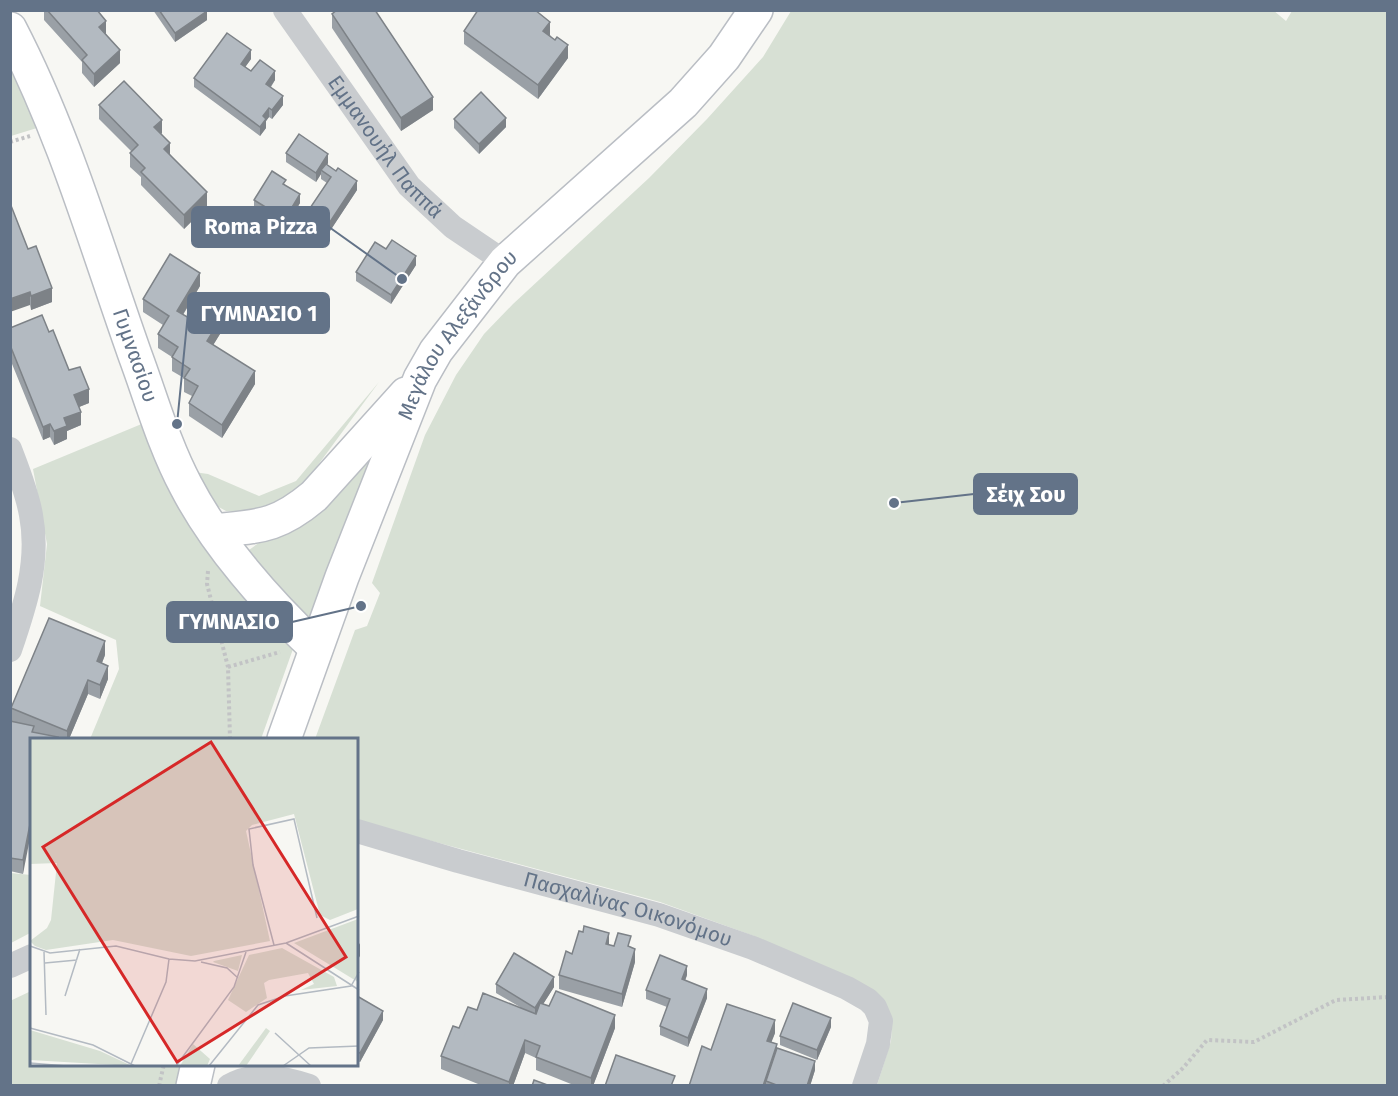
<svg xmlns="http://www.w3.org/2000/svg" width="1398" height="1096" font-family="'Fira Sans',sans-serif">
	<rect width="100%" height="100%" fill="#f7f7f3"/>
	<g fill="#d7e0d4">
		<polygon points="1273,10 1286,21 1292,11 1387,11 1387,1085 877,1085 891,1041 892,1025 754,936 660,902 357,821 357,739 315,739 355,630 367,626 380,593 372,583 425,435 456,375 484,334 513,304 649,178 707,119 763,57 791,11"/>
		<polygon points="10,66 25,94 37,128 11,136"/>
		<polygon points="379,382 293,499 282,508 239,512 226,511 215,505 194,472 208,474 259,496 296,481"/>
		<polygon points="144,423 240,588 293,649 261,739 90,739 119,669 116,640 40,606 47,544 33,469"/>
		<polygon points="366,459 370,463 368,468 325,578 314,615 309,619 306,618 249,553 249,550 260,542 273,537"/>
		<polygon points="11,873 31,875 32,932 11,943"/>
		<polygon points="31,991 32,1064 184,1065 179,1085 11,1085 10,1001"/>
	</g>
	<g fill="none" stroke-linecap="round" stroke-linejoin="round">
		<defs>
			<g id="secondary">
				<path id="s3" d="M10,29C64,133 96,245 135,355C151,398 164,445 186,486C216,544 268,603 316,648"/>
				<path d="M214,531C260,526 277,527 314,496L406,394"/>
				<path id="s4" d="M284,739L342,577L420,379L436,351L505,262L683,103L724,57L756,10"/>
				<polyline points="193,1086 198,1064"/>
			</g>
		</defs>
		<use href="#secondary" stroke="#babec4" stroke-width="36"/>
		<g stroke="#c2c3c5" stroke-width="4" stroke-dasharray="3 3" stroke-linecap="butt">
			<polyline points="10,142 30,136"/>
			<polyline points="208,571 207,584 228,667 230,739"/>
			<polyline points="228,667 280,652"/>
			<polyline points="159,1086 164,1064"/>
			<polyline points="1163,1086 1183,1068 1207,1040 1254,1042 1336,1000 1388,997"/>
		</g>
		<g stroke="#c9cccf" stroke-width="24">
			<path id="s1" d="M285,10L409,186L453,227L505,262"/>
			<path d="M10,449C18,470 27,492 31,515C40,562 25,606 10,650"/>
			<path id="s2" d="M357,831L458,861L659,915L753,948L847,988L868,1000L875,1007L881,1021L878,1044L864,1086"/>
			<polyline points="10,966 32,956"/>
			<path d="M229,1086C255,1071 282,1077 309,1086"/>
		</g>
		<use href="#secondary" stroke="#fff" stroke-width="33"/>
	</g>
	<g fill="#9aa0a6">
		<polygon points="44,10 97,10 106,34 120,63 94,87 82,73 82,62 44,20"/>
		<polygon points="153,10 206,10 207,20 175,42"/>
		<polygon points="332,14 433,110 401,131 332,28"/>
		<polygon points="464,31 550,35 568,58 538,99 464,44"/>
		<polygon points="251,59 245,67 251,71 275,80 271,87 283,105 272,119 269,117 266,121 266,128 260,136 194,87 194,78"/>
		<polygon points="99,105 162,133 160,134 170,154 207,206 184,229 141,185 141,177 130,167 130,153 132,152 99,119"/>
		<polygon points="454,119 506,127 479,154 454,128"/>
		<polygon points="286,153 328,163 327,165 357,190 326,237 306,224 306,214 327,183 321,179 321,174 316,182 286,162"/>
		<polygon points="286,186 300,203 285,228 254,209 254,200"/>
		<polygon points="28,249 52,302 31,310 30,305"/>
		<polygon points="386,249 416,265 391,304 356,281 356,272"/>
		<polygon points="200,286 183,315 194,321 220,334 213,345 255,384 222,438 189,416 189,403 192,396 184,392 184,378 172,371 172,357 158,348 158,334 163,325 143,312 143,299"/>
		<polygon points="10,328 49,332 69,370 89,403 79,407 81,425 67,431 67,439 54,445 50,437 43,440 10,359"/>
		<polygon points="105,655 102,663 108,679 100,699 88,694 69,739 32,739 23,874 10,871 11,708"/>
		<polygon points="609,945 614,946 631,947 635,962 622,1007 559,989 559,975 572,954"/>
		<polygon points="687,975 685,981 707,998 688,1047 660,1035 660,1026 667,1007 646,999 646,990"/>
		<polygon points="496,984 554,987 543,1004 615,1028 593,1086 576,1086 536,1070 536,1058 525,1053 513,1086 483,1086 441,1069 441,1056 459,1028 477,1010 520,1007 496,993"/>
		<polygon points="357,996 383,1020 360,1062 357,1061"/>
		<polygon points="831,1027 817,1060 780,1045 780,1036"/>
		<polygon points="775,1033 771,1042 777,1048 815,1070 810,1086 689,1086 711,1050"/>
	</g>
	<g fill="#7d8287">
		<polygon points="207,11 207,20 175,42 175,33"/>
		<polygon points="106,21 106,34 99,27"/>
		<polygon points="550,22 550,35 543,44 543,31"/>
		<polygon points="568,45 568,58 538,99 538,85"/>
		<polygon points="120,50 120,63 94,87 94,74"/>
		<polygon points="251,50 251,59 241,73 241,64"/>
		<polygon points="275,71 275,80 266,93 266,84"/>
		<polygon points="283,96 283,105 272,119 272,110"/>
		<polygon points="433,97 433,110 401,131 401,118"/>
		<polygon points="269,108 269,117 266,121 266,128 260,136 260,127 263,116"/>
		<polygon points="506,118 506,127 479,154 479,144"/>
		<polygon points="162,120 162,133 154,141 154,127"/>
		<polygon points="170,143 170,157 164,149"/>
		<polygon points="328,154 328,163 323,171 321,170 321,174 316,182 316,173"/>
		<polygon points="357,181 357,190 326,237 326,228"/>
		<polygon points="207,192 207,206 184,229 184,215"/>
		<polygon points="300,194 300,203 285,228 285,219"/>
		<polygon points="416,256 416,265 391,304 391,295"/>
		<polygon points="200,273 200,286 177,324 177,311"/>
		<polygon points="52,288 52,302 31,310 31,296"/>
		<polygon points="30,292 30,305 10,312 10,299"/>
		<polygon points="220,320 220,334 207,355 207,341"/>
		<polygon points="255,371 255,384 222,438 222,425"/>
		<polygon points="89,389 89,403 74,409 74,395"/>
		<polygon points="81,412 81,425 67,431 67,439 54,445 54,431 64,418"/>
		<polygon points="50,424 50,437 43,440 43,427"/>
		<polygon points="105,641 105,655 97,675 97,661"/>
		<polygon points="108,666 108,679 100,699 100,685"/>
		<polygon points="88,680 88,694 69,739 67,739 67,731"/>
		<polygon points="32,814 32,828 23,874 23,860"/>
		<polygon points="609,933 609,947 606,944"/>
		<polygon points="360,943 360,956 357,961 357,948"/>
		<polygon points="635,949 635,962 622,1007 622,994"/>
		<polygon points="687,966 687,975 682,988 682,979"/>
		<polygon points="554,977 554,987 535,1017 535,1008"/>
		<polygon points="707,989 707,998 688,1047 688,1038"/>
		<polygon points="383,1011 383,1020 360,1062 360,1053"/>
		<polygon points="615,1015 615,1028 593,1086 591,1086 591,1078"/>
		<polygon points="831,1018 831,1027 817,1060 817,1050"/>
		<polygon points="775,1020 775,1033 767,1054 767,1041"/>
		<polygon points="525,1040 525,1053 513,1086 509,1086 509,1082"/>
		<polygon points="777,1044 777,1057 766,1081 766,1086 763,1086"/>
		<polygon points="815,1061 815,1070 810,1086 807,1086"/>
	</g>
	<g fill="#b3bac1" stroke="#7d8287" stroke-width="1.5">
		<polygon points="47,10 97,10 106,21 99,27 120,50 94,74 82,60 87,55"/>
		<polygon points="159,10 206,10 207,11 175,33"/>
		<polygon points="337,10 375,10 433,97 401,118 332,14"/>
		<polygon points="478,10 535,10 550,22 543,31 555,40 557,37 568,45 538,85 464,31"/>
		<polygon points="227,33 251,50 241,64 251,71 260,60 275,71 266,84 283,96 272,110 269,108 263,116 266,119 260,127 194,78"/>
		<polygon points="124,81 162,120 154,127 170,143 164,149 207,192 184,215 141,172 145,168 130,153 138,145 99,105"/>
		<polygon points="481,92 506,118 479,144 454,119"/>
		<polygon points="299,134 328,154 316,173 286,153"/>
		<polygon points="326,164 336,171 338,168 357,181 326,228 306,214 331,177 321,170"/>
		<polygon points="272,171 286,180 283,184 300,194 285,219 254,200"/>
		<polygon points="10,203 28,249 36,246 52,288 31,296 30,292 10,299"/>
		<polygon points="392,240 416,256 391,295 356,272 375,242 386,249"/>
		<polygon points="170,254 200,273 177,311 194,321 201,309 220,320 207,341 255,371 222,425 189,403 198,386 184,378 190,369 172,357 178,347 158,334 169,316 143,299"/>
		<polygon points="42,315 49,332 53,330 69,370 80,367 89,389 74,395 81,412 64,418 67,426 54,431 50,424 43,427 10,345 10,328"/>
		<polygon points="49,618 105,641 97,661 108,666 100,685 88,680 67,731 11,708"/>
		<polygon points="10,721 34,726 32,732 58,737 57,739 32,739 32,814 23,860 10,858"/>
		<polygon points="584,926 609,933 606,944 614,946 618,933 631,936 628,946 635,949 622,994 559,975 566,951 572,954 579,931 583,932"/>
		<polygon points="514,953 554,977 535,1008 496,984"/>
		<polygon points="660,955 687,966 682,979 707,989 688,1038 660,1026 670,999 646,990"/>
		<polygon points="556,991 615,1015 591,1078 536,1057 540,1046 525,1040 509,1082 441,1056 453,1026 459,1028 468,1007 477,1010 483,993 536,1014 540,1003 549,1006"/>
		<polygon points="357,996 383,1011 360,1053 357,1052"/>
		<polygon points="793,1003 831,1018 817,1050 780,1036"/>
		<polygon points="727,1004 775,1020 767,1041 777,1044 763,1086 689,1086 702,1046 711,1050"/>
		<polygon points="777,1048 815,1061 807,1086 779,1086 766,1081"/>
		<polygon points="616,1055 675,1076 671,1086 605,1086"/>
		<polygon points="534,1080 550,1086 532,1086"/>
	</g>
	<g text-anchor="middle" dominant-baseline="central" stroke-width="6" stroke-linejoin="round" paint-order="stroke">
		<g font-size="21" fill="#637388" stroke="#fff">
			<text stroke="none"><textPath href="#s1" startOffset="170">Εμμανουήλ Παππά</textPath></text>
			<text stroke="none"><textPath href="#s4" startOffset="442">Μεγάλου Αλεξάνδρου</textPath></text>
			<text stroke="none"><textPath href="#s3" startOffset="350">Γυμνασίου</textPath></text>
			<text stroke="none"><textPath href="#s2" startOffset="282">Πασχαλίνας Οικονόμου</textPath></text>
		</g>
	</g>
	<g transform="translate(30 738)">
		<rect width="328" height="328" fill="#f7f7f3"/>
		<path d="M0,0H328V171L300,182L290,177L264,76L222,87L216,93L240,203L161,218L83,202L16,212L5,208L0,203L17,190L21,182L27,125L0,126ZM328,181V244L264,205ZM252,210L304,239L307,248L271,252L284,246L278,235L239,242L234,245L237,260L216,274L198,262L219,217ZM212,217L208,233L183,224L184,223ZM236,290L240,293L216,328H208ZM0,292L70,313L102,328L0,322ZM163,306L180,321L177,328H150Z" fill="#d7e0d4"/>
		<path fill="none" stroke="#b3bac2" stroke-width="1.5" d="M256,205L329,252M244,207L223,127L219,91L264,81L287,180M0,208L20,215L86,208L139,221L165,223L256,205L329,178M14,214L16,277M171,224L197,230L208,240M15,225L47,222M35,258L50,211M0,290L63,307L105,328M245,295L281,328M0,325L36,328M101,326L136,244L139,221M146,328L204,249L216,214M179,328L228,267L255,258L321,248L329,234M253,328L279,310L329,308"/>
		<path fill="#d62828" fill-opacity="0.15" stroke="#d62828" stroke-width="3" d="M181,4L316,219L147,324L13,109Z"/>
		<rect width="328" height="328" fill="none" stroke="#637388" stroke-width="3"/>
	</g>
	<path fill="none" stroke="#637388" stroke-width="2" d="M402 279L329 227M177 424L188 313M894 503L974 494M361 606L292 622"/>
	<g fill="#637388" stroke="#fff" stroke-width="2">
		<circle cx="402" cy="279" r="6"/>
		<circle cx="177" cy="424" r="6"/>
		<circle cx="894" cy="503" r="6"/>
		<circle cx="361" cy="606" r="6"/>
	</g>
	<g fill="#637388" stroke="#637388" stroke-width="2">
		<rect x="192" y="207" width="137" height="40" rx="6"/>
		<rect x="188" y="293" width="141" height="40" rx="6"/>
		<rect x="974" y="474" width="103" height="40" rx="6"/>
		<rect x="167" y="602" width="125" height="40" rx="6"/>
	</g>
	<g font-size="22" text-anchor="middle" font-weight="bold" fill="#fff">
		<text x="261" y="234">Roma Pizza</text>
		<text x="259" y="321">ΓΥΜΝΑΣΙΟ 1</text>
		<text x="1026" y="502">Σέιχ Σου</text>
		<text x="229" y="629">ΓΥΜΝΑΣΙΟ</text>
	</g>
	<rect width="1398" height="1096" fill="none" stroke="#637388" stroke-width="24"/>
</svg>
